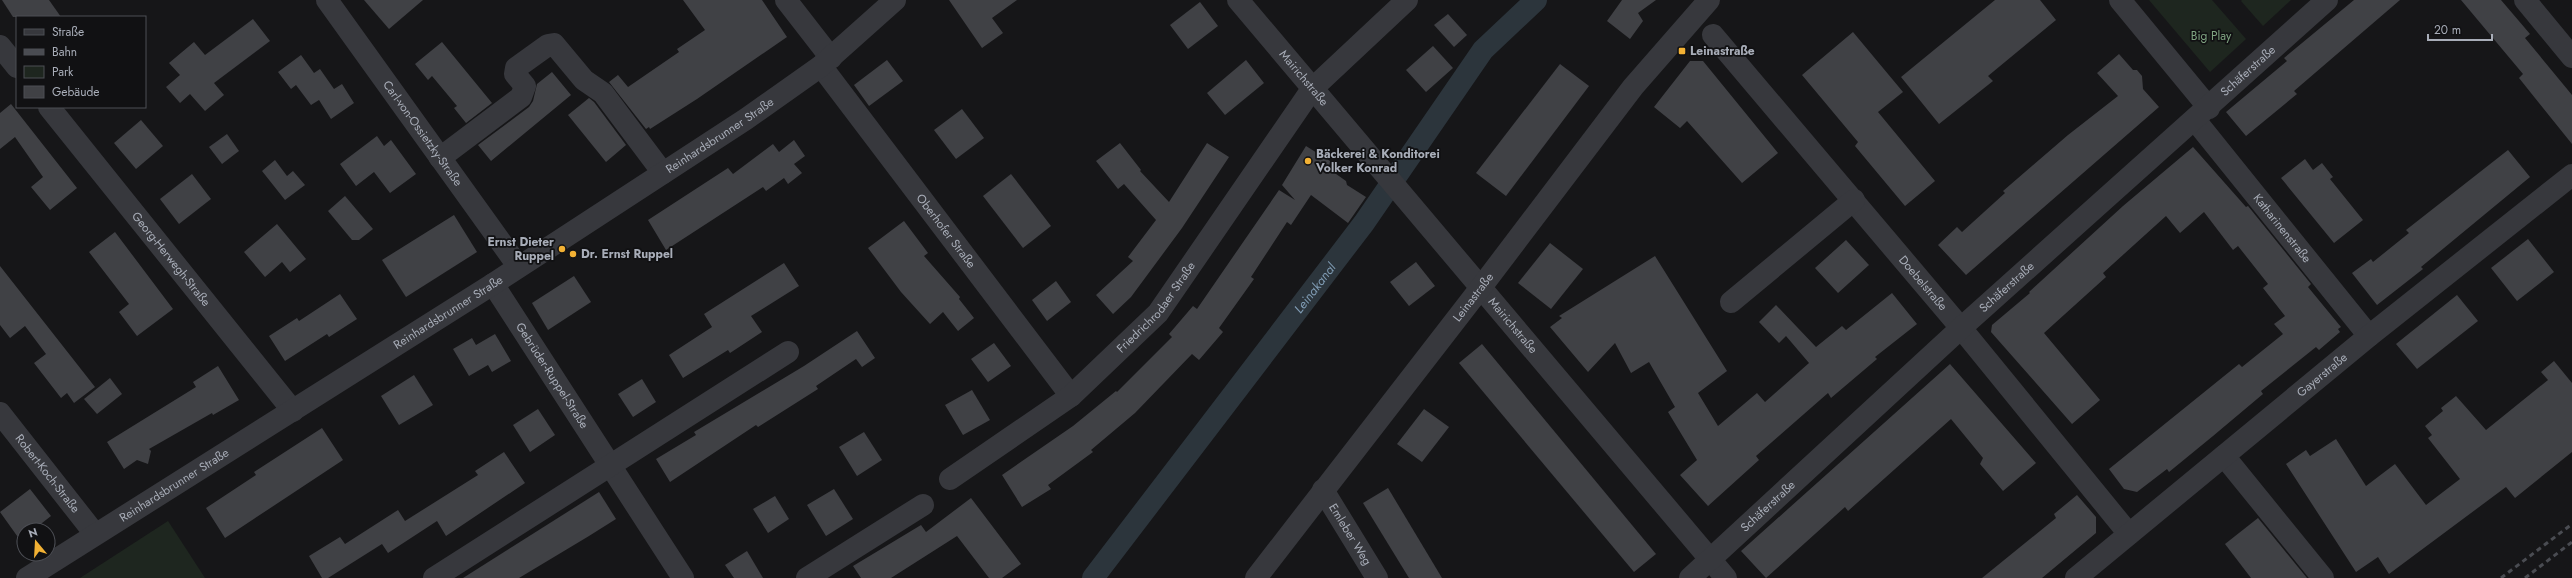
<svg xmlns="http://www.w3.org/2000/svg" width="2572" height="578" font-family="Jost,sans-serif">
	<rect width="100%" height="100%" fill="#161618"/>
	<g fill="#1e261f">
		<polygon points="2149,0 2212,0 2246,39 2210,72"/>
		<polygon points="2242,0 2291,0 2263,26 2241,1"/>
		<polygon points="168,521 205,578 80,578"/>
	</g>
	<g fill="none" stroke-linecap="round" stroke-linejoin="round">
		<path stroke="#2c353c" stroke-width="22" id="s1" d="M1093,578L1364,223L1483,50L1536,0"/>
	</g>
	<g fill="#404145">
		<polygon points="2,0 49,0 61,17 13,17"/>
		<polygon points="364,0 423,0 389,29"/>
		<polygon points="683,0 762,0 787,37 697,99 650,129 649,127 646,129 609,82 618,75 628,87 679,52 677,49 705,30"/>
		<polygon points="949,0 1017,0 992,18 1003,33 982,48"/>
		<polygon points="1622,0 1656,0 1638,13 1643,21 1630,39 1607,21"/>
		<polygon points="1995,0 2040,0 2056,20 1988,76 1993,81 1939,124 1901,77"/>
		<polygon points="2354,0 2400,0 2294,91 2297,94 2246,136 2226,112 2287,61 2284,58"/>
		<polygon points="2461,0 2501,0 2530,34 2525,38 2572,95 2572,144 2519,78 2523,74"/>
		<polygon points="1200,2 1218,26 1188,49 1170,25"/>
		<polygon points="1448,14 1467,35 1454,47 1434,25"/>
		<polygon points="253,19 270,41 214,83 224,95 205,111 190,94 180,103 166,87 180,75 169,63 194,42 205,55"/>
		<polygon points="1853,32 1903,92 1878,112 1935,181 1905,206 1855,146 1858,142 1802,75"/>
		<polygon points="442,42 492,103 466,123 454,108 457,106 432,76 428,80 415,64"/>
		<polygon points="1433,46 1453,68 1426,92 1406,70"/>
		<polygon points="2119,54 2133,70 2137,70 2142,76 2143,89 2159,107 1966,275 1938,245 1957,227 1962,232 2005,193 2003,191 2068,135 2118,96 2097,73"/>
		<polygon points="301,55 314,73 320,69 334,89 342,84 354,103 331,119 319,100 311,105 296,85 291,89 278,72"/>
		<polygon points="887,60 903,81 869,106 854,85"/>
		<polygon points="1246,60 1264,83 1225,115 1207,93"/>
		<polygon points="1690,61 1703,61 1778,153 1742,183 1687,121 1680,128 1654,107"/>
		<polygon points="1560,64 1589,86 1506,196 1476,173"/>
		<polygon points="552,72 571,95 491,161 478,145 529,107 533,101 537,84"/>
		<polygon points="589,98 594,102 626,145 606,162 568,115"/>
		<polygon points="11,104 77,188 50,210 31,187 43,177 15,137 0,149 0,113"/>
		<polygon points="962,109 984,138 956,159 934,130"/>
		<polygon points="141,120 163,146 136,169 114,143"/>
		<polygon points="227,134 239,151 222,164 209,147"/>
		<polygon points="377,136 384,146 391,140 416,174 390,193 374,172 356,186 340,164"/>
		<polygon points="794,140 805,156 794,164 802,173 788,184 784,178 766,191 763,187 666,250 648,220 728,168 733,174 773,144 779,152"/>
		<polygon points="1120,143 1141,170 1140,171 1169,202 1207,143 1229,157 1182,228 1131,297 1113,314 1096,295 1133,261 1128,257 1156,220 1124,184 1118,189 1096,161"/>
		<polygon points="1306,146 1330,161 1329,169 1346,181 1347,185 1366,197 1348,223 1311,195 1291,225 1287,222 1251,277 1254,279 1219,328 1223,332 1199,360 1192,354 1135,413 1091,450 1093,452 1048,485 1051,489 1022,507 1002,475 1073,426 1116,391 1117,392 1172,337 1169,334 1193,306 1197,309 1279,190 1295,200 1282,185"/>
		<polygon points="2193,147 2246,207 2248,206 2311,284 2308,287 2341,327 2338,329 2340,332 2319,350 2316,347 2261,391 2263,394 2213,436 2169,472 2167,469 2137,492 2124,489 2109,469 2239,364 2242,367 2283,334 2274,324 2285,316 2263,288 2268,284 2238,246 2233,250 2204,212 2180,233 2166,216 2103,273 2106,277 2044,333 2100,400 2072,424 1991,332 1992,325 2030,293 2029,292 2123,206"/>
		<polygon points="2508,150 2530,177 2421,267 2423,269 2377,305 2352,273 2371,259 2373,262 2409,233 2406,230"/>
		<polygon points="2305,159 2313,170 2322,163 2333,177 2330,179 2363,220 2334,243 2281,178"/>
		<polygon points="275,160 287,176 293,171 305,185 285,200 262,171"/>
		<polygon points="192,174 211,199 179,224 160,199"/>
		<polygon points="1011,174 1051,226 1023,248 983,196"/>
		<polygon points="345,196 373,229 359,240 352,240 328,211"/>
		<polygon points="454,215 477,252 406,297 382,260"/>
		<polygon points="904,221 928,253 924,256 960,297 959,299 974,318 958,331 943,312 930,324 901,292 868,248"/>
		<polygon points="277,224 306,259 290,272 282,262 265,277 244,252"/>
		<polygon points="115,232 173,309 137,336 119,312 129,304 89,252"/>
		<polygon points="2528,239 2554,272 2517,301 2491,268"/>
		<polygon points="1846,240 1869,265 1838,293 1815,268"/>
		<polygon points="1550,243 1583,269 1551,309 1518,283"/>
		<polygon points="1655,256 1727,371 1698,393 1718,426 1757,393 1765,402 1809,363 1786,336 1779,343 1759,322 1776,305 1816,347 1842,326 1846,330 1892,293 1917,324 1875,357 1877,359 1831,398 1828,393 1756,456 1759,460 1708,506 1680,475 1697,460 1668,412 1675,407 1649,362 1631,373 1615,343 1588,372 1550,327 1562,318 1559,316"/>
		<polygon points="1416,262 1435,286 1409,306 1390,282"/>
		<polygon points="784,263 799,286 751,316 762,332 730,353 728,350 683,378 669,355 712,327 704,314"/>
		<polygon points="0,266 95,387 74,403 67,393 61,398 34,363 46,354 25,326 10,338 0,325"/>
		<polygon points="574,276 591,302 548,330 532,303"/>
		<polygon points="1056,281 1071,302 1047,321 1032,300"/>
		<polygon points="340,294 357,319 329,337 327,334 285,361 269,336 297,318 299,321"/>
		<polygon points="2457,295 2478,321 2417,369 2396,344"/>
		<polygon points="857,331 875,358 862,367 856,359 816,386 818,389 758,427 756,425 670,482 656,459 696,435 694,432 804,366"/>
		<polygon points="495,334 511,361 492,372 488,365 469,376 453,349 472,338 476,345"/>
		<polygon points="994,343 1011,366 988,382 971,359"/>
		<polygon points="1482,344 1656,554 1634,572 1459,363"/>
		<polygon points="2554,361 2572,383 2572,452 2515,498 2506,487 2389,574 2378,557 2356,572 2286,464 2306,450 2310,456 2336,439 2366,486 2395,464 2426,505 2460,479 2428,438 2432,435 2425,426 2443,411 2441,408 2456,396 2486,430 2548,380 2541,372"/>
		<polygon points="1950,364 2036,463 2003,491 1980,464 1983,458 1951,419 1848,511 1845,507 1766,578 1741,551"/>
		<polygon points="218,366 239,400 213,415 212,413 149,449 151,451 148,464 137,460 124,469 107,442 196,387 193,382"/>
		<polygon points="414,375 433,405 399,425 381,396"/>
		<polygon points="110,378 122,394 97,414 84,399"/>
		<polygon points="642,379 656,402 633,417 618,394"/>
		<polygon points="972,390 990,420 963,435 945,405"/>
		<polygon points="538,409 555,435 530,452 513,425"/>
		<polygon points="1424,409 1449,427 1422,462 1397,444"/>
		<polygon points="322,428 343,460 225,538 206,508 256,475 254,472"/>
		<polygon points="864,432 882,460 857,476 839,447"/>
		<polygon points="504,452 525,483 446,536 437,521 388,553 382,544 328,578 322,578 309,556 340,537 345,544 398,510 405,521 478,475 475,471"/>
		<polygon points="1388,488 1442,578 1409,578 1363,503"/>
		<polygon points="30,489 51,516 33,530 24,530 24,537 20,540 0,512"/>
		<polygon points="834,489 853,519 826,536 807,505"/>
		<polygon points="599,492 616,519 589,536 519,578 463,578"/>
		<polygon points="2077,495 2096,517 2096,533 2042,578 1982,578 2056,518 2054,514"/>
		<polygon points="775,496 789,519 768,533 753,509"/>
		<polygon points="971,498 1021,564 1002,578 989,578 957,536 891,578 861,578 853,566 921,525 926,532"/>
		<polygon points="2258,518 2307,578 2251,578 2225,544"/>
		<polygon points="747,551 763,578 734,578 725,565"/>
	</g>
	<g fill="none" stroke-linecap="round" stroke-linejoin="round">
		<g stroke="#37383d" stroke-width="22">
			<path id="s2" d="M327,0L518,266"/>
			<polyline points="786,0 831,58"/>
			<path id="s3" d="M1238,0L1726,578"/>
			<polyline points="2120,0 2209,108"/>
			<polyline points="2525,0 2572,57"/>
			<path id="s4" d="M1713,35L1961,328L2129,534"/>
			<polyline points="0,46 17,67"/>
			<path id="s5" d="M821,66L1071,396"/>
			<path id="s6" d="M49,107L293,411"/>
			<path id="s7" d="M2195,120L2369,336"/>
			<polyline points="440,158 521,97 525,86 515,74 516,68 548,45 554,44 584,80 603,93 663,173"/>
			<path id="s8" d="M493,284L683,578"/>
			<polyline points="1731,302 1854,200"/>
			<path id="s9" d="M0,413L95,534"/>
			<polyline points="2224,456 2323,578"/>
			<path id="s10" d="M950,479L1071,396L1158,313L1312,89L1407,0"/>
			<path id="s11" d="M1323,490L1377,578"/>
			<path id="s12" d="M27,578L493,284L746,119L821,66L895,0"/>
			<polyline points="434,578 788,352"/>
			<polyline points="807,578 923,505"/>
			<path id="s13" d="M1256,578L1482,286L1633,87L1709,0"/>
			<path id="s14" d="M1690,578L1961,328L2327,0"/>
			<path id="s15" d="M2076,578L2369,336L2572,175"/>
		</g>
		<g stroke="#4a4c52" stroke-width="3" stroke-dasharray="5 4" stroke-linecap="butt">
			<polyline points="2501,578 2572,524"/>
			<polyline points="2525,578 2572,542"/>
		</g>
	</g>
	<g fill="#f2b134" stroke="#111113" stroke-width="1.5">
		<rect x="1678" y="47" width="8" height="8" rx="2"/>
		<circle cx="1308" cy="161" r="4"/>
		<circle cx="562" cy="249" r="4"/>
		<circle cx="573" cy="254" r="4"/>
	</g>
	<g text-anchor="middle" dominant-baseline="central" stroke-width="3.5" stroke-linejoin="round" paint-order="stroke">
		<g font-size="12" fill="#7fa381" stroke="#111113">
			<text x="2211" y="36">Big Play</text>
		</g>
		<g font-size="12" font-weight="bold" fill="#a8adb8" stroke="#111113" text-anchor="start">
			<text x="1690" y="51">Leinastraße</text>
			<text x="1316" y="154">Bäckerei &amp; Konditorei<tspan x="1316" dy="14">Volker Konrad</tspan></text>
			<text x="554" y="242" text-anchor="end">Ernst Dieter<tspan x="554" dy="14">Ruppel</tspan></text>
			<text x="581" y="254">Dr. Ernst Ruppel</text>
		</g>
		<g font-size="12" fill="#a8adb8" stroke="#111113">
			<text stroke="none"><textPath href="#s14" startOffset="754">Schäferstraße</textPath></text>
			<text stroke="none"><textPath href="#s3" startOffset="102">Mairichstraße</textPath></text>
			<text stroke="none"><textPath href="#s2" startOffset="164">Carl-von-Ossietzky-Straße</textPath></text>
			<text stroke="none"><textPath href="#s12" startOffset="822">Reinhardsbrunner Straße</textPath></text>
			<text stroke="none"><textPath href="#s7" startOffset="139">Katharinenstraße</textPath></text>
			<text stroke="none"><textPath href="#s5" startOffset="207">Oberhofer Straße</textPath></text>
			<text stroke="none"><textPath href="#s6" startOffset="195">Georg-Herwegh-Straße</textPath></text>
			<text stroke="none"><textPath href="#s4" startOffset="325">Doebelstraße</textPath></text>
			<text stroke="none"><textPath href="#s14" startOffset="430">Schäferstraße</textPath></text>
			<text stroke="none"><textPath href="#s13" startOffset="355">Leinastraße</textPath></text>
			<text stroke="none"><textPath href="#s10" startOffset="270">Friedrichrodaer Straße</textPath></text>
			<text stroke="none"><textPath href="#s12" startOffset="498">Reinhardsbrunner Straße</textPath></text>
			<text stroke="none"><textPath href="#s3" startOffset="426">Mairichstraße</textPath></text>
			<text stroke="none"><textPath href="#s8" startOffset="109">Gebrüder-Ruppel-Straße</textPath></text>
			<text stroke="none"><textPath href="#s15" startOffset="319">Gayerstraße</textPath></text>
			<text stroke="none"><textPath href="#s9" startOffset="77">Robert-Koch-Straße</textPath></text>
			<text stroke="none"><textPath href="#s12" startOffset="174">Reinhardsbrunner Straße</textPath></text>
			<text stroke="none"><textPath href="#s14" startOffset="106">Schäferstraße</textPath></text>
			<text stroke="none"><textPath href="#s11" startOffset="52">Emleber Weg</textPath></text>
		</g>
		<g font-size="13" font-style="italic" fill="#7f9bb3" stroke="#111113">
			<text stroke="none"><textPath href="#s1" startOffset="365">Leinakanal</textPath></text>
		</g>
	</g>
	<rect x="16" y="16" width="130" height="92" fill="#111113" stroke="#4d4f55"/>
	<rect x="24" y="29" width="20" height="6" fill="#37383d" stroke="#4d4f55"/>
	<text x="52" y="36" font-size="12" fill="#a8adb8">Straße</text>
	<rect x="24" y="49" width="20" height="6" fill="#4a4c52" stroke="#4d4f55"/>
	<text x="52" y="56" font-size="12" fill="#a8adb8">Bahn</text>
	<rect x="24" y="66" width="20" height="12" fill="#1e261f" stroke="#4d4f55"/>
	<text x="52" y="76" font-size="12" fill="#a8adb8">Park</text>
	<rect x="24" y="86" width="20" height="12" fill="#404145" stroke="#4d4f55"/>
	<text x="52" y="96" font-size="12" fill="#a8adb8">Gebäude</text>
	<g transform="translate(36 542) rotate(342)"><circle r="19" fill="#111113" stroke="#4d4f55"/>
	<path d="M0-3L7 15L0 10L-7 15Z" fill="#f2b134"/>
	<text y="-6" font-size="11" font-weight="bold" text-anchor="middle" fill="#a8adb8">N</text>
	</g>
	<path d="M2428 34v6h64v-6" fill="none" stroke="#a8adb8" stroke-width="2"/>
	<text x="2434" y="34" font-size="12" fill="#a8adb8" stroke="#111113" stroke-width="3" paint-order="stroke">20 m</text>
</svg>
